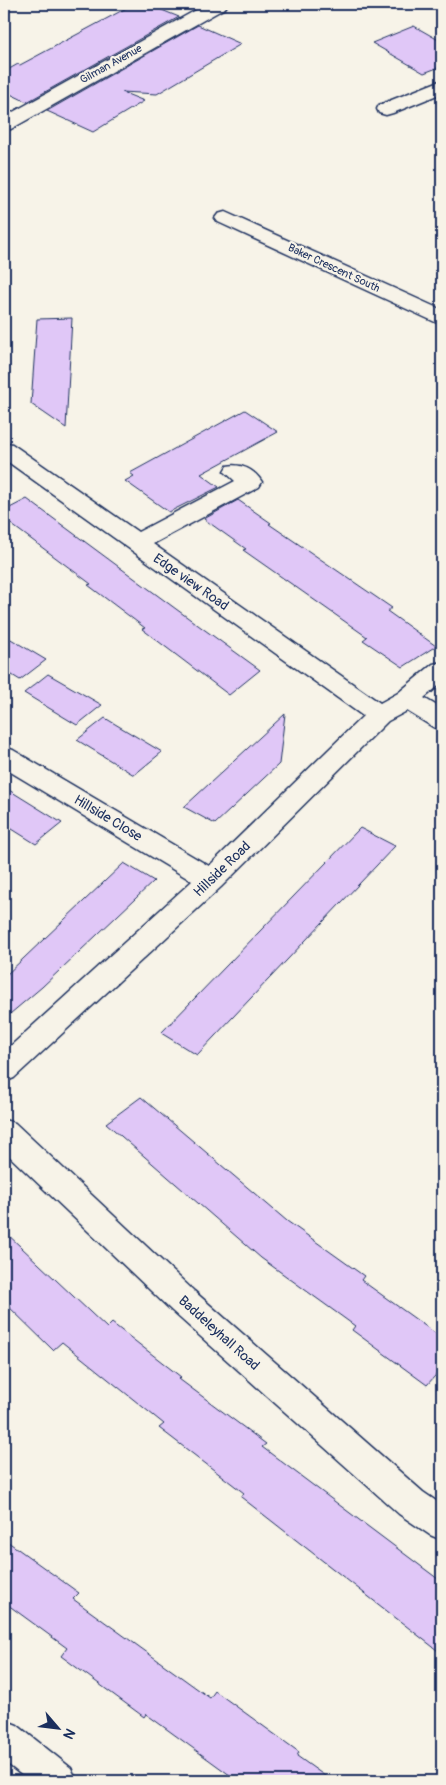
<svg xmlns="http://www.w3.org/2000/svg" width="446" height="1785" font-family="Pangolin,sans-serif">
	<rect width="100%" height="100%" fill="#f7f3e8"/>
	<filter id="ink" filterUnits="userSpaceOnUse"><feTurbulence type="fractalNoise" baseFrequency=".02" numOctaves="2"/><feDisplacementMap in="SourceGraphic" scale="10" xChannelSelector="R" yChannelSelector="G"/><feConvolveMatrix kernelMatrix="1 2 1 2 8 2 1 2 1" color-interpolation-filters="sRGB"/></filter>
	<g filter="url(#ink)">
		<g fill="#e0c7f7" stroke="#1b2f5e">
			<polygon points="134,4 147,4 179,17 27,102 4,91 4,72 18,64 20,65"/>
			<polygon points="198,25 241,44 157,94 122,92 144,101 93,132 47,111"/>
			<polygon points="414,26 442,42 442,66 424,73 372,43"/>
			<polygon points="72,318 66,428 31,404 37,319"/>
			<polygon points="245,410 278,432 201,474 219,487 169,512 125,481 134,476 130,473"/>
			<polygon points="27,499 176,609 260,670 229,695 142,629 145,628 88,585 91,584 4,519 4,511"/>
			<polygon points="238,500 271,523 269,524 392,608 387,611 436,646 403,667 363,640 367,637 243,550 246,549 204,519"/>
			<polygon points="4,635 46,660 20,680 4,670"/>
			<polygon points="48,674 102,705 77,725 24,693"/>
			<polygon points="285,714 279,764 215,824 184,807"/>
			<polygon points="105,718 162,752 134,775 77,740"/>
			<polygon points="4,787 62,823 36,844 4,824"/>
			<polygon points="360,828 395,846 197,1055 161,1033"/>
			<polygon points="124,863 154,881 42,987 4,1019 4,977"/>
			<polygon points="141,1097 287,1221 364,1276 361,1280 442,1338 442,1368 427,1385 352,1330 355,1326 261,1258 106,1123"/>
			<polygon points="4,1231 107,1328 112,1323 181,1377 179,1379 266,1444 262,1447 442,1582 442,1654 241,1497 244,1493 159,1428 164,1424 62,1342 53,1350 4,1302"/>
			<polygon points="4,1539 79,1593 73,1599 210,1698 215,1691 299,1752 297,1756 332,1781 238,1781 146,1714 144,1717 61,1656 67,1648 4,1602"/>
		</g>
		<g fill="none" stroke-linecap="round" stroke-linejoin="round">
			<defs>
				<g id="minor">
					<polygon points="207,4 228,4 225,8 11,129 4,131 4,117"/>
					<polygon points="442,80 442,93 393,113 386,115 379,113 377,109 379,105"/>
					<polygon points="225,212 442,310 442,324 435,322 218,222 215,218 218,214"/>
					<path d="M4,442L12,444L138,532L235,481L224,471L227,466C241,463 255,470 262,482L259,487L153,544L380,703L398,693L433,664L442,662V683L424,698L442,709V730L433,727L407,711L388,721L221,887L14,1078L4,1082V1052L192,881L4,768V747L13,750L209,866L363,716L4,459Z"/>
					<polygon points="4,1120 15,1123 194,1291 423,1492 442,1505 442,1540 430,1535 399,1514 172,1311 4,1151"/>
					<polygon points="4,1720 17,1725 71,1768 77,1781 29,1781 4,1761"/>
				</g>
			</defs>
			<use href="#minor" stroke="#1b2f5e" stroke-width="3"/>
			<use href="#minor" fill="#f7f3e8" fill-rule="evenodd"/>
		</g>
	</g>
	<g text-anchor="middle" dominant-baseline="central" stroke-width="4.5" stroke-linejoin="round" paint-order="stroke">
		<g font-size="11" fill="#1b2f5e" stroke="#f7f3e8">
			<text transform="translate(111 64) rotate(-29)">Gilman Avenue</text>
			<text transform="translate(334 268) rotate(25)">Baker Crescent South</text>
		</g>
		<g font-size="14" fill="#1b2f5e" stroke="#f7f3e8">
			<text transform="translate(191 582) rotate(35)">Edge view Road</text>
			<text transform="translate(108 818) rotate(31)">Hillside Close</text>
			<text transform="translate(222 869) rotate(-44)">Hillside Road</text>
			<text transform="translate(219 1333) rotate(42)">Baddeleyhall Road</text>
		</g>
	</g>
	<rect width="446" height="1785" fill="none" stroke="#f7f3e8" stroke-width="20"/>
	<rect x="10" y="10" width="426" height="1765" fill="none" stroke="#1b2f5e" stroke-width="2" filter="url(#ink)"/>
	<g transform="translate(58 1728) rotate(118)" stroke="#f7f3e8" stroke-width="4" paint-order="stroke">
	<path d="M0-4L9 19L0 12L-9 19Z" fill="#1b2f5e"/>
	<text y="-8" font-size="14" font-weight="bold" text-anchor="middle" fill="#1b2f5e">N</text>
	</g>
</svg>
